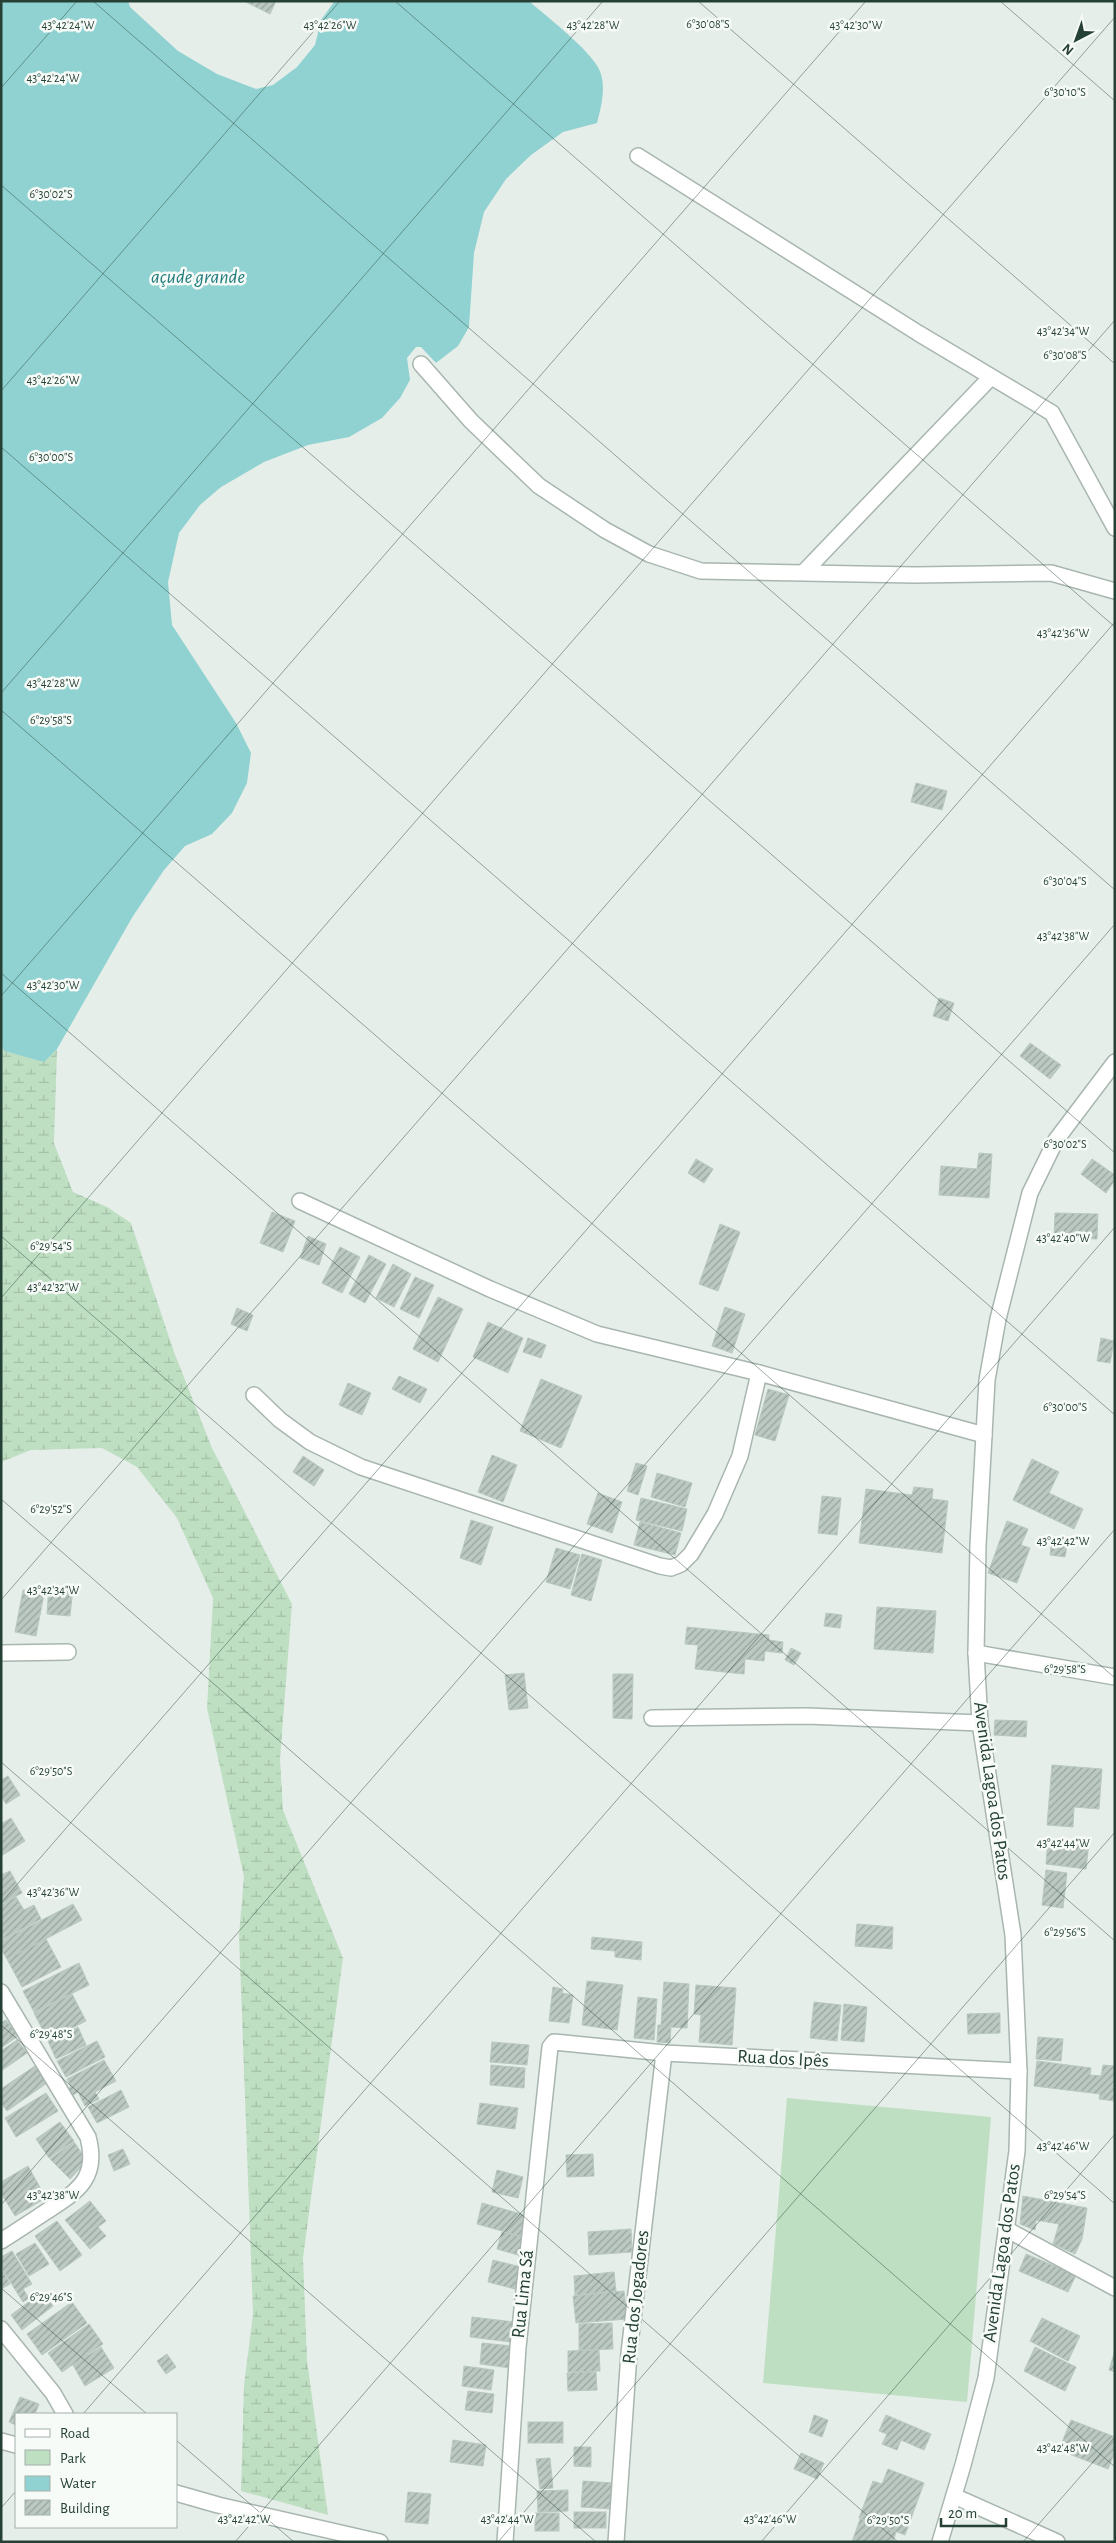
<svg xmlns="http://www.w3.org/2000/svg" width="1116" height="2543" font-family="'Alegreya Sans',sans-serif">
	<defs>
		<pattern id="wetland-marsh" width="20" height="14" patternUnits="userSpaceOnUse" patternTransform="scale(1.25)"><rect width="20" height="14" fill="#bfdfc3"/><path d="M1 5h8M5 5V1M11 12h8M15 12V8" fill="none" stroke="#a4c0a8"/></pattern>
		<pattern id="building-hatch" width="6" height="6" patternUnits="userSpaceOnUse" patternTransform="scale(1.25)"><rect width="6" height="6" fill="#bbc9c2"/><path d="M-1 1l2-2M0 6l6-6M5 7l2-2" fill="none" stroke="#98a59e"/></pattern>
	</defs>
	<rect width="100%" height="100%" fill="#e6eee9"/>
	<polygon fill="#bfdfc3" points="787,2098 991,2117 967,2402 763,2383"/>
	<polygon fill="url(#wetland-marsh)" points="1,1044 4,1051 43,1061 57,1049 54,1143 73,1192 107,1207 131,1223 174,1352 212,1448 292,1604 280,1759 283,1810 343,1958 303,2258 307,2360 328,2515 241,2491 244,2385 253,2314 239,1935 244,1877 207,1708 213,1598 177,1518 137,1467 102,1448 31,1450 1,1462"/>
	<path fill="#90d2d1" d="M1,1H128L130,7L178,51L217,74L256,89L273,85L297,67L315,45L321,20L334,2L529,1C547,17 589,49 599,69C607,86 601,107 597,123L563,132L531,155L506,179L484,212L474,253L469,327L458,346L436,363L421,347H416L407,358L410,380L400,398L382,418L349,437L308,445L264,462L221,487L200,505L179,533L168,582L172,625L236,723L251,753L247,783L232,813L212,834L185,846L164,870L133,916L57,1049L44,1062L4,1051L1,1044Z"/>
	<g fill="url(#building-hatch)" stroke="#b8c8bf">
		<polygon points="244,1 276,1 270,14"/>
		<polygon points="916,783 947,791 942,810 911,802"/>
		<polygon points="939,998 954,1003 948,1021 933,1016"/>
		<polygon points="1030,1043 1061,1065 1050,1079 1020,1056"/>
		<polygon points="979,1153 992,1154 989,1198 939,1195 941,1166 977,1169"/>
		<polygon points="696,1159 713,1169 704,1183 688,1173"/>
		<polygon points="1092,1159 1115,1175 1115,1180 1106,1193 1081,1174"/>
		<polygon points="272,1212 295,1221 283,1252 260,1243"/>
		<polygon points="1055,1213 1098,1214 1097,1239 1054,1237"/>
		<polygon points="720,1224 740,1232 718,1291 699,1284"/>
		<polygon points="308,1236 326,1244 319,1265 300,1258"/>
		<polygon points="340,1247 360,1257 342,1293 322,1283"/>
		<polygon points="369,1255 386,1264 365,1303 349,1294"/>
		<polygon points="393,1264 411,1274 394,1307 376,1298"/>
		<polygon points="415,1277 434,1285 419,1318 400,1309"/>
		<polygon points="438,1297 463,1309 438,1362 413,1349"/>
		<polygon points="725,1307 745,1314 732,1353 712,1346"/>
		<polygon points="237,1308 253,1315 247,1331 231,1324"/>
		<polygon points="488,1322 523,1338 508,1373 473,1357"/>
		<polygon points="528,1338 546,1345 541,1358 523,1352"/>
		<polygon points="1101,1338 1114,1341 1110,1363 1097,1361"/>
		<polygon points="399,1376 427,1389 420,1403 392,1389"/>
		<polygon points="541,1379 582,1396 561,1448 520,1431"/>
		<polygon points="348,1383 371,1393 362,1415 339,1405"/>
		<polygon points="768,1389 789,1395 775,1441 755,1435"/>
		<polygon points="492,1455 517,1465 503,1502 478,1492"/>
		<polygon points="303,1456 324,1470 314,1486 293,1472"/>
		<polygon points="1032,1459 1059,1472 1049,1493 1083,1509 1074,1529 1013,1500"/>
		<polygon points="636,1463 647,1466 638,1495 627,1491"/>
		<polygon points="657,1473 692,1483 685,1507 651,1497"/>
		<polygon points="914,1487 933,1489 932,1499 948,1501 942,1553 859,1543 866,1489 912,1495"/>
		<polygon points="598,1493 622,1502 612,1533 587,1524"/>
		<polygon points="822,1496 841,1498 837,1535 818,1533"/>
		<polygon points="641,1498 687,1509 682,1531 636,1520"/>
		<polygon points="471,1520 493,1527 481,1565 460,1558"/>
		<polygon points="1007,1521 1028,1529 1021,1545 1030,1548 1017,1583 988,1573"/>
		<polygon points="640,1522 681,1533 675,1555 634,1545"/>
		<polygon points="1052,1539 1068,1541 1065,1557 1050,1555"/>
		<polygon points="556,1548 580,1555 570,1589 546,1582"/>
		<polygon points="582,1554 602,1560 591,1601 571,1595"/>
		<polygon points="49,1586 73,1588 70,1616 47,1614"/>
		<polygon points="23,1590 44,1594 36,1636 15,1632"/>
		<polygon points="877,1607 936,1611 933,1653 874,1649"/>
		<polygon points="826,1613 842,1615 840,1628 824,1626"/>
		<polygon points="687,1627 769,1635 769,1640 783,1642 782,1653 765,1651 764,1661 745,1659 744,1674 695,1669 698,1645 685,1644"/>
		<polygon points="791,1648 801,1653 794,1665 785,1660"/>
		<polygon points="524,1673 528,1708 509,1710 505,1675"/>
		<polygon points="613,1674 633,1674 632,1719 613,1718"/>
		<polygon points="995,1720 1027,1721 1026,1737 994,1735"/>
		<polygon points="1052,1765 1102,1769 1099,1809 1074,1807 1073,1827 1047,1825"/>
		<polygon points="8,1776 20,1795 6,1804 1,1796 1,1780"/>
		<polygon points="11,1818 25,1841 1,1856 1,1824"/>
		<polygon points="1048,1838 1089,1842 1086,1869 1046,1864"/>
		<polygon points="1046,1870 1067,1873 1063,1908 1042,1905"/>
		<polygon points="10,1871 22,1893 1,1904 1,1875"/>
		<polygon points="16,1897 24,1910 34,1905 41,1919 1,1940 1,1905"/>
		<polygon points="73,1904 82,1920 7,1959 1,1949 1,1941"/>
		<polygon points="857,1924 893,1927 892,1949 855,1946"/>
		<polygon points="592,1937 642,1942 641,1960 615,1957 615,1951 591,1949"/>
		<polygon points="46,1939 61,1967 22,1987 7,1959"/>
		<polygon points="79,1963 89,1985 34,2012 23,1991"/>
		<polygon points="587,1981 623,1985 617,2030 582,2025"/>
		<polygon points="664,1982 689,1984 687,2028 671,2027 670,2043 657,2042 658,2025 661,2025"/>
		<polygon points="696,1985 736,1988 732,2045 699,2042 701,2015 694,2014"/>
		<polygon points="553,1987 563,1989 562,1993 573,1995 569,2023 549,2021"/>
		<polygon points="72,1994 86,2021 48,2040 34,2013"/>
		<polygon points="638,1997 657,1999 654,2040 634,2038"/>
		<polygon points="814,2002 841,2005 837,2041 810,2038"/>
		<polygon points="844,2004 867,2007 864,2042 841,2040"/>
		<polygon points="1000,2013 1000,2033 968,2034 967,2014"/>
		<polygon points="6,2020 18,2036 1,2048 1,2023"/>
		<polygon points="78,2027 86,2045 56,2059 48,2041"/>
		<polygon points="1038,2037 1063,2039 1061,2061 1036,2059"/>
		<polygon points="17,2040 27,2053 1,2071 1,2051"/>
		<polygon points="97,2041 105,2057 66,2077 57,2061"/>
		<polygon points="492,2042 529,2045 527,2065 490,2062"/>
		<polygon points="104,2060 116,2081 95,2092 99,2099 85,2106 78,2092 70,2097 66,2090 71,2087 67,2079"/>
		<polygon points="1037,2061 1091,2068 1090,2075 1101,2076 1103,2065 1115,2066 1115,2101 1099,2099 1100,2094 1034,2086"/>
		<polygon points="491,2065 525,2068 524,2088 490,2085"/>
		<polygon points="35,2066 47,2083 7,2111 1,2103 1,2089"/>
		<polygon points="121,2090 129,2107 97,2123 88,2107"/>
		<polygon points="46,2093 58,2111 16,2137 5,2118"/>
		<polygon points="480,2103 518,2108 515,2129 477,2124"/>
		<polygon points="60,2122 74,2141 49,2158 36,2139"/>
		<polygon points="74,2142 87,2161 70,2179 50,2159"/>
		<polygon points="123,2149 130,2164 114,2171 108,2155"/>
		<polygon points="593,2154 594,2176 567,2177 566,2155"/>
		<polygon points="28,2166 46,2198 15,2216 1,2193 1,2182"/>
		<polygon points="497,2170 523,2177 518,2198 492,2192"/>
		<polygon points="1023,2196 1087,2208 1082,2239 1075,2254 1053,2244 1059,2224 1036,2220 1035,2230 1020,2224"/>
		<polygon points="90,2201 106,2221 98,2227 106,2236 90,2249 65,2220"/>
		<polygon points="482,2203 532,2217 527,2238 477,2224"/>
		<polygon points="57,2221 82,2255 60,2271 35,2236"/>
		<polygon points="631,2229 632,2252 589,2255 588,2232"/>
		<polygon points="502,2232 530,2239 525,2257 497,2249"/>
		<polygon points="35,2243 49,2264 29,2276 16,2254"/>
		<polygon points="12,2251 32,2284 23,2289 29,2298 23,2302 1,2267 1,2257"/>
		<polygon points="1026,2254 1076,2275 1068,2292 1019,2271"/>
		<polygon points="493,2260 525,2268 519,2290 488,2282"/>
		<polygon points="1,2268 10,2284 1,2289"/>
		<polygon points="614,2272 616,2291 575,2295 574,2276"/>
		<polygon points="624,2291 627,2319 576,2323 573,2296"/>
		<polygon points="42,2292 53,2306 22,2330 11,2315"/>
		<polygon points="72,2302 87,2323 42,2355 27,2334"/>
		<polygon points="472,2317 514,2322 511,2342 470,2337"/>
		<polygon points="1042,2318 1080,2336 1068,2361 1030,2341"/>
		<polygon points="612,2323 613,2349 579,2350 579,2324"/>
		<polygon points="89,2324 103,2344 62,2372 48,2353"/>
		<polygon points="482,2343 512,2346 510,2368 480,2364"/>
		<polygon points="101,2347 114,2368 85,2386 73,2365"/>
		<polygon points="1035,2347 1076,2367 1065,2391 1024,2371"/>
		<polygon points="599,2350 600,2371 568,2372 568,2351"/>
		<polygon points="1115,2350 1115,2372 1109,2370"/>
		<polygon points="167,2354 176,2367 166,2374 157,2361"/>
		<polygon points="464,2366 494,2370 491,2390 462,2386"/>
		<polygon points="596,2372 597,2390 568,2391 567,2373"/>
		<polygon points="468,2391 494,2394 492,2413 465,2410"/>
		<polygon points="20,2397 39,2404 35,2414 16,2414 16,2425 9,2422"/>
		<polygon points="814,2415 828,2420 822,2437 809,2432"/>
		<polygon points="886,2415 931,2434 924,2450 901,2440 897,2450 882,2444 887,2434 879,2431"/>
		<polygon points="1071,2420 1115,2437 1115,2452 1108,2469 1059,2450"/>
		<rect x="528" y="2422" width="35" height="21"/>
		<polygon points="453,2440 486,2445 483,2466 450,2462"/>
		<polygon points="574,2447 591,2447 591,2467 574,2466"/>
		<polygon points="801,2453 824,2463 817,2479 794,2469"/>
		<polygon points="550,2458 553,2488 540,2489 536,2459"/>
		<polygon points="888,2469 924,2483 905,2535 859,2518 873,2481 882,2484"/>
		<polygon points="583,2481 614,2483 612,2509 581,2507"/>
		<polygon points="568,2490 568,2511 538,2512 537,2491"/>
		<polygon points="408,2492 431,2494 428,2524 405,2522"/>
		<rect x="574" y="2512" width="32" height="16"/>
		<rect x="535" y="2513" width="24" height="18"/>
		<polygon points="860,2519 896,2532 893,2542 852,2542"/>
	</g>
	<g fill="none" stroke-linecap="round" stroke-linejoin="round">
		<defs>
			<g id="minor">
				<polyline points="638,156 918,333 1052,413 1115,528"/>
				<polyline points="421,364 471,421 539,486 605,530 649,554 701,571 915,575 1051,573 1115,591"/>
				<polyline points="804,572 991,377"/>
				<polyline points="300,1201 490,1289 597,1334 759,1373 984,1435"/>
				<polyline points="254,1395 280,1420 310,1442 361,1467 660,1566 671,1568 681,1564 691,1554 715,1514 740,1456 759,1373"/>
				<polyline points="1,1653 68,1652"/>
				<polyline points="976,1653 1115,1677"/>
				<polyline points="652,1718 807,1716 980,1723"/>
				<path d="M1,1992L88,2137C99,2178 78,2191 47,2211C32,2221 17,2231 1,2241"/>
				<polyline points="1006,2229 1115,2288"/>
				<polyline points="1,2329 53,2393 65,2414"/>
				<polyline points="1,2441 16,2445"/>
				<polyline points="176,2493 218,2505 380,2542"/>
				<polyline points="954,2496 1057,2542"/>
				<polyline points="505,2542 518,2347 550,2047 554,2042 664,2053 1019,2071"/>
				<polyline points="616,2542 629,2353 664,2053"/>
				<polyline points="940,2542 963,2465 986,2378 1017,2151 1019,2071 1013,1935 980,1723 976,1653 978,1545 987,1380 998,1319 1030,1193 1056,1140 1115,1062"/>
			</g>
		</defs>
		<use href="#minor" stroke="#a8b6af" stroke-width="18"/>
		<use href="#minor" stroke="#fff" stroke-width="15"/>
	</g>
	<path fill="none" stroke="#254035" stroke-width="1" stroke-opacity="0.45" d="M93,1L1115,890M395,1L1115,627M698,1L1115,364M1000,1L1115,101M1,88L77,1M1,185L1115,1153M1,391L340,1M1,447L1115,1415M1,693L603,1M1,710L1115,1678M1,973L1115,1941M1,996L866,1M1,1236L1115,2204M1,1298L1115,17M1,1499L1115,2467M1,1600L1115,320M1,1762L898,2542M1,1903L1115,622M1,2025L596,2542M1,2205L1115,924M1,2288L147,2414M83,2414L1115,1227M176,2440L294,2542M1,2508L16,2491M235,2542L1115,1529M498,2542L1115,1832M761,2542L1115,2134M1023,2542L1115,2437"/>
	<g text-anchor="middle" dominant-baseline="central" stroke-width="5" stroke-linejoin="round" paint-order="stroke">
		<g font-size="19" fill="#254035" stroke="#f7fbf8">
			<text transform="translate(992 1791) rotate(82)">Avenida Lagoa dos Patos</text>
			<text transform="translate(783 2059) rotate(3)">Rua dos Ipês</text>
			<text transform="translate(1002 2253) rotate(-82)">Avenida Lagoa dos Patos</text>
			<text transform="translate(523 2294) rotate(-84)">Rua Lima Sá</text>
			<text transform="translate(636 2297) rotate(-84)">Rua dos Jogadores</text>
		</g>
		<g font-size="20" font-style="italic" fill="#1f7b7c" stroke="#f7fbf8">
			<text x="198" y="277">açude grande</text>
		</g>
	</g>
	<g font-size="12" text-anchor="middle" fill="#254035" stroke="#f7fbf8" stroke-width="5" stroke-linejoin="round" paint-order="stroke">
		<text x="708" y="28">6°30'08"S</text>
		<text x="856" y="29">43°42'30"W</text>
		<text x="68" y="29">43°42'24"W</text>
		<text x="330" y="29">43°42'26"W</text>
		<text x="593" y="29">43°42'28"W</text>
		<text x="53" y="82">43°42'24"W</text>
		<text x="1065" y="96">6°30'10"S</text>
		<text x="51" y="198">6°30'02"S</text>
		<text x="1063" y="335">43°42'34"W</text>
		<text x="1065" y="359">6°30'08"S</text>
		<text x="53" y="384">43°42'26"W</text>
		<text x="51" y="461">6°30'00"S</text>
		<text x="1063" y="637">43°42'36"W</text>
		<text x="53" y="687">43°42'28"W</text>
		<text x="51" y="724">6°29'58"S</text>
		<text x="1065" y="885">6°30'04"S</text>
		<text x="1063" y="940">43°42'38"W</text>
		<text x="53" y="989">43°42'30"W</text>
		<text x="1065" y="1148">6°30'02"S</text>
		<text x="1063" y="1242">43°42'40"W</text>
		<text x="51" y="1250">6°29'54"S</text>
		<text x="53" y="1291">43°42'32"W</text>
		<text x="1065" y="1411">6°30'00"S</text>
		<text x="51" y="1513">6°29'52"S</text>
		<text x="1063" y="1545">43°42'42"W</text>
		<text x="53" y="1594">43°42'34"W</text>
		<text x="1065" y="1673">6°29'58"S</text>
		<text x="51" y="1775">6°29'50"S</text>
		<text x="1063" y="1847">43°42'44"W</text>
		<text x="53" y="1896">43°42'36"W</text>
		<text x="1065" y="1936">6°29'56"S</text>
		<text x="51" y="2038">6°29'48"S</text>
		<text x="1063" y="2150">43°42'46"W</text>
		<text x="53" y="2199">43°42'38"W</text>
		<text x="1065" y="2199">6°29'54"S</text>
		<text x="51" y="2301">6°29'46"S</text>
		<text x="1063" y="2452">43°42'48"W</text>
		<text x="244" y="2523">43°42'42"W</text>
		<text x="507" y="2523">43°42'44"W</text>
		<text x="770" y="2523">43°42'46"W</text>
		<text x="888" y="2524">6°29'50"S</text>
	</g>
	<rect width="1116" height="2543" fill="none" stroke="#254035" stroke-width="5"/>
	<rect x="15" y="2413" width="162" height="115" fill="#f7fbf8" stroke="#a3b0aa"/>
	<rect x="25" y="2429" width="25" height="8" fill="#ffffff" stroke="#a3b0aa"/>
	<text x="60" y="2438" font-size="15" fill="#254035">Road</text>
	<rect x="25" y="2450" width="25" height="15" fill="#bfdfc3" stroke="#a3b0aa"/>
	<text x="60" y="2463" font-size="15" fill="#254035">Park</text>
	<rect x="25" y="2476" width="25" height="15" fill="#90d2d1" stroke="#a3b0aa"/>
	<text x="60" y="2488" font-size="15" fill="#254035">Water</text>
	<rect x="25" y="2500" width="25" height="15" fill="url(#building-hatch)" stroke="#a3b0aa"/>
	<text x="60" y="2513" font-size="15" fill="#254035">Building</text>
	<g transform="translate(1076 40) rotate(221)" stroke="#f7fbf8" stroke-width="4" paint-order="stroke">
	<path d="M0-4L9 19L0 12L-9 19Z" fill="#254035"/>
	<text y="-8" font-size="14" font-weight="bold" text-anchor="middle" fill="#254035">N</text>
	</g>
	<path d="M941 2518v8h65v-8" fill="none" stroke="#254035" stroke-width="2.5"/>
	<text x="948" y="2518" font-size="15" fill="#254035" stroke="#f7fbf8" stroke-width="4" paint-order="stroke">20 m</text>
</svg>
